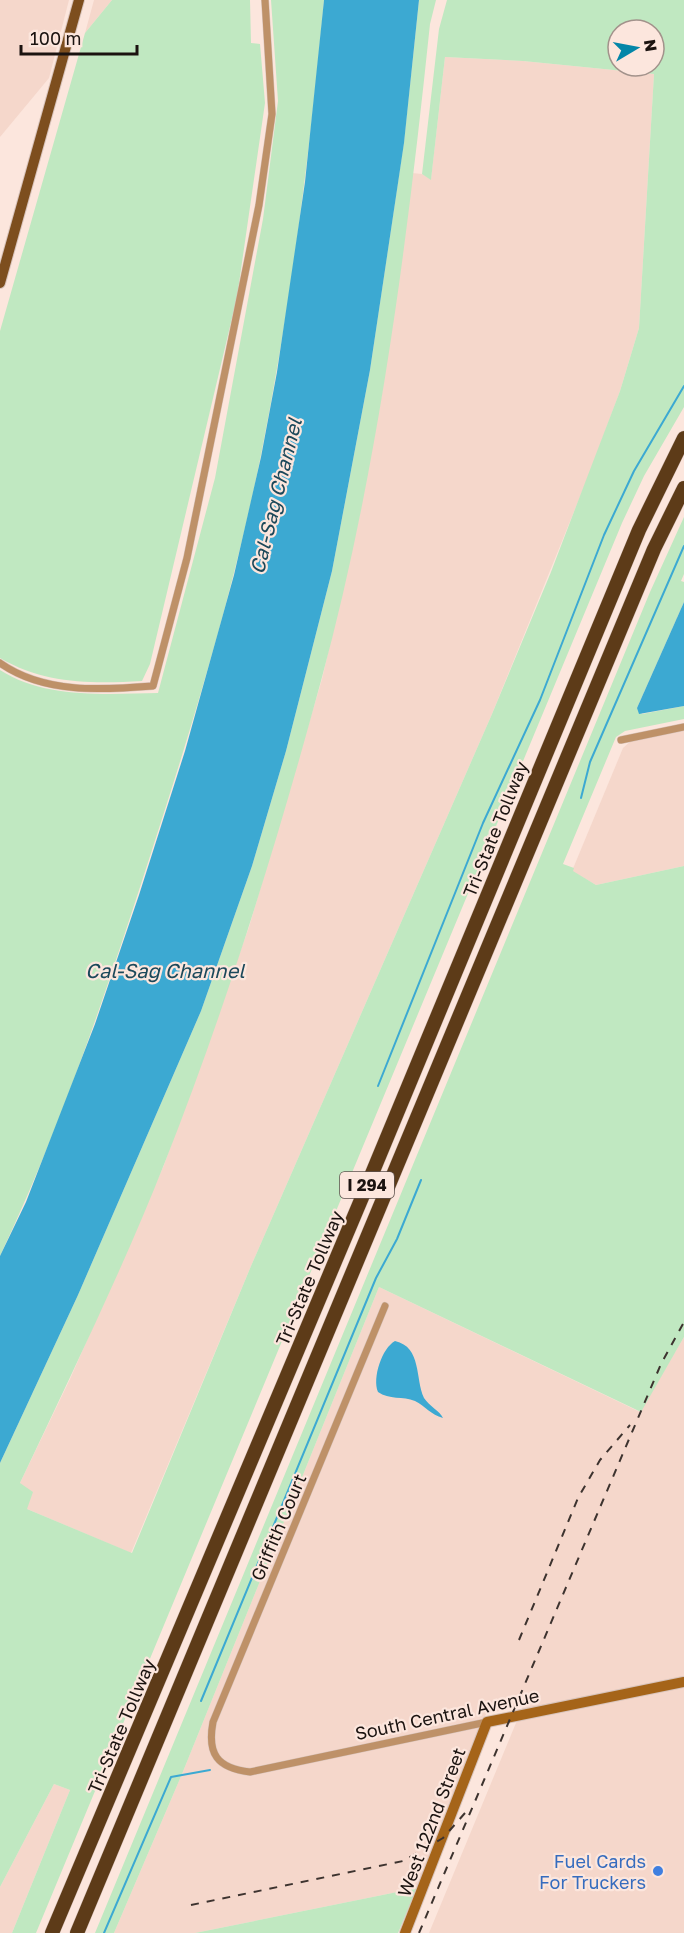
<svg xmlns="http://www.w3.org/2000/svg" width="684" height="1933" font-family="'Golos Text',sans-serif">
	<rect width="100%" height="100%" fill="#fce6dd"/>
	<g fill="#f5d7cb">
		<polygon points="0,0 69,0 49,78 0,137"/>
		<polygon points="94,0 112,0 85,33"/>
		<polygon points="445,57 523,61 654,74 639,328 620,391 588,477 492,714 251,1266 131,1553 27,1509 20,1483 70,1379 164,1165 249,927 322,679 359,518 382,393 412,173 422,174 431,179"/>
		<polygon points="684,730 684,866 596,885 572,871 623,748 632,740"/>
		<polygon points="379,1287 640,1412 684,1337 684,1933 429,1933 523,1706 486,1714 417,1888 195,1933 114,1933 182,1774"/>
		<polygon points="54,1784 70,1790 12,1933 0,1933 0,1887"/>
	</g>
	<g fill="#c0e8c1" fill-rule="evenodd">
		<path d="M112,0H250L251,43L260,44L265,103L237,297L150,664L142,681C92,684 44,684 0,658V331L85,33Z"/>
		<path d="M271,0H324C310,151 291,305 261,455C234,589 194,720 152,850C108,987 62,1125 0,1256V670C44,699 107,694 158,693L215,478L263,219L278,101Z"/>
		<path d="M419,0H436L430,24C407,244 379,467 321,681C277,843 227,1005 165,1162C122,1271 70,1377 20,1483L33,1492L27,1509L132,1553L251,1266L492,714L551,572L620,391L639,328L654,74L523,61L445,57L431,180L422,174L439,29L447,0H684V407L644,476L622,523L36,1933H12L70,1790L54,1784L0,1887V1463L78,1295L201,1011L252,866L286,751L332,571L370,370L404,142ZM618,30H654V66H618Z"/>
		<polygon points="684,517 684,574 681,581 684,582 684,602 637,708 642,714 684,706 684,719 625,731 616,737 563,864 574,868 573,871 596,885 684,866 684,1337 641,1412 379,1287 182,1774 114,1933 95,1933 650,592"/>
		<polygon points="417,1888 398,1933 195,1933"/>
	</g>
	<g fill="#3ca9d2">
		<polygon points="324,0 419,0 404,143 370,370 332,571 286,751 252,866 201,1011 78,1295 0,1463 0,1256 26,1202 95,1024 139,895 185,751 234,575 261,457 277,372 305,182"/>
		<polygon points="684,602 684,706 639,714 637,708"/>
		<path d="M395,1341C422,1347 415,1379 424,1398C429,1406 440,1411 443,1418C431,1415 425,1406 415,1401C403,1396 389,1400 378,1392C372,1378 382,1348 395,1341Z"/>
	</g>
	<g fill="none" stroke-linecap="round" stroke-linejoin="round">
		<g stroke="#3ca9d2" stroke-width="2">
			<polyline points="581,798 590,762 684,546"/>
			<polyline points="378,1086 483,823 540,700 604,535 634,471 684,386"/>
			<polyline points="201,1701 376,1278 397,1239 421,1180"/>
			<polyline points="104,1933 171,1777 210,1770"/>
		</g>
		<defs>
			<g id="street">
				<path d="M0,663C44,694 102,690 153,686L187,558L259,205L272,114L265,0"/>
				<polyline points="621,740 684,727"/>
				<path d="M385,1306L213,1722C207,1754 217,1768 250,1772L487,1722"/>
			</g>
			<polyline id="secondary" points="405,1933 487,1722 684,1682"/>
			<polyline id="primary" points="0,283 79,0"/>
			<g id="highway">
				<polyline points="52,1933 366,1188 639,530 684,438"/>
				<polyline points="77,1933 654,549 684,488"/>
			</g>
		</defs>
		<use href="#street" stroke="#d8c4bc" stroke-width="8"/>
		<use href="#secondary" stroke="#d8c4bc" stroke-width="12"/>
		<use href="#primary" stroke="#d8c4bc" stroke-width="12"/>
		<use href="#highway" stroke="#d8c4bc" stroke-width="15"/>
		<use href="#street" stroke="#be9168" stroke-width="7"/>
		<use href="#secondary" stroke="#a56419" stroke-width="10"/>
		<use href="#primary" stroke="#7d4e1e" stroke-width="10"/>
		<use href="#highway" stroke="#5d3b18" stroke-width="14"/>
		<g stroke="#3d332f" stroke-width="2" stroke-dasharray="8 8" stroke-linecap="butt">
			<polyline points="519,1640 578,1498 600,1460 630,1425"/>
			<polyline points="191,1905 403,1861 443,1838 465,1813"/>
			<polyline points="419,1933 661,1364 684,1322"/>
		</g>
	</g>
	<circle fill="#3f7fe0" stroke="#fce6dd" stroke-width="2" cx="658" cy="1871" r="6"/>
	<g text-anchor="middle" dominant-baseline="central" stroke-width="4.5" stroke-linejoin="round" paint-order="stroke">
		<rect fill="#fce6dd" stroke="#5e524e" stroke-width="1.5" x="340" y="1172" width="54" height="26" rx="4.5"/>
		<g font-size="16" font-weight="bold" fill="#1b1310">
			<text x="367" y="1185">I 294</text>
		</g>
		<g font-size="18" fill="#1b1310" stroke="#fce6dd">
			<text transform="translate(495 829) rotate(-68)">Tri-State Tollway</text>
			<text transform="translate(309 1278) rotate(-67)">Tri-State Tollway</text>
			<text transform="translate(278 1527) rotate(-67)">Griffith Court</text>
			<text transform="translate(447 1714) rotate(-12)">South Central Avenue</text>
			<text transform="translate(121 1726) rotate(-67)">Tri-State Tollway</text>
			<text transform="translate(431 1822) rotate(-69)">West 122nd Street</text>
		</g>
		<g font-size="18" fill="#366cbe" stroke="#fce6dd" text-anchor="end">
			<text x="646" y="1861">Fuel Cards<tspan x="646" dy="21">For Truckers</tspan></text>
		</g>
		<g font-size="20" font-style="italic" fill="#1b485a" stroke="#fce6dd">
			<text transform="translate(275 496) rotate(-76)">Cal-Sag Channel</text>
			<text x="165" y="970">Cal-Sag Channel</text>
		</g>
	</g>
	<g transform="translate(636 48) rotate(80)"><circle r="28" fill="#fce6dd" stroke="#a2928b" stroke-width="1.5"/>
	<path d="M0-4.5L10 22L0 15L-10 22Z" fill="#0386a8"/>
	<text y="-9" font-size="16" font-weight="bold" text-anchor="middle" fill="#1b1310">N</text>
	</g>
	<path d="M21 45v9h116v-9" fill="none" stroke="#1b1310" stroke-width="3"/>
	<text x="30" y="45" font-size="18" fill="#1b1310" stroke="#fce6dd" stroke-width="4.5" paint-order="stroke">100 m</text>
</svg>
